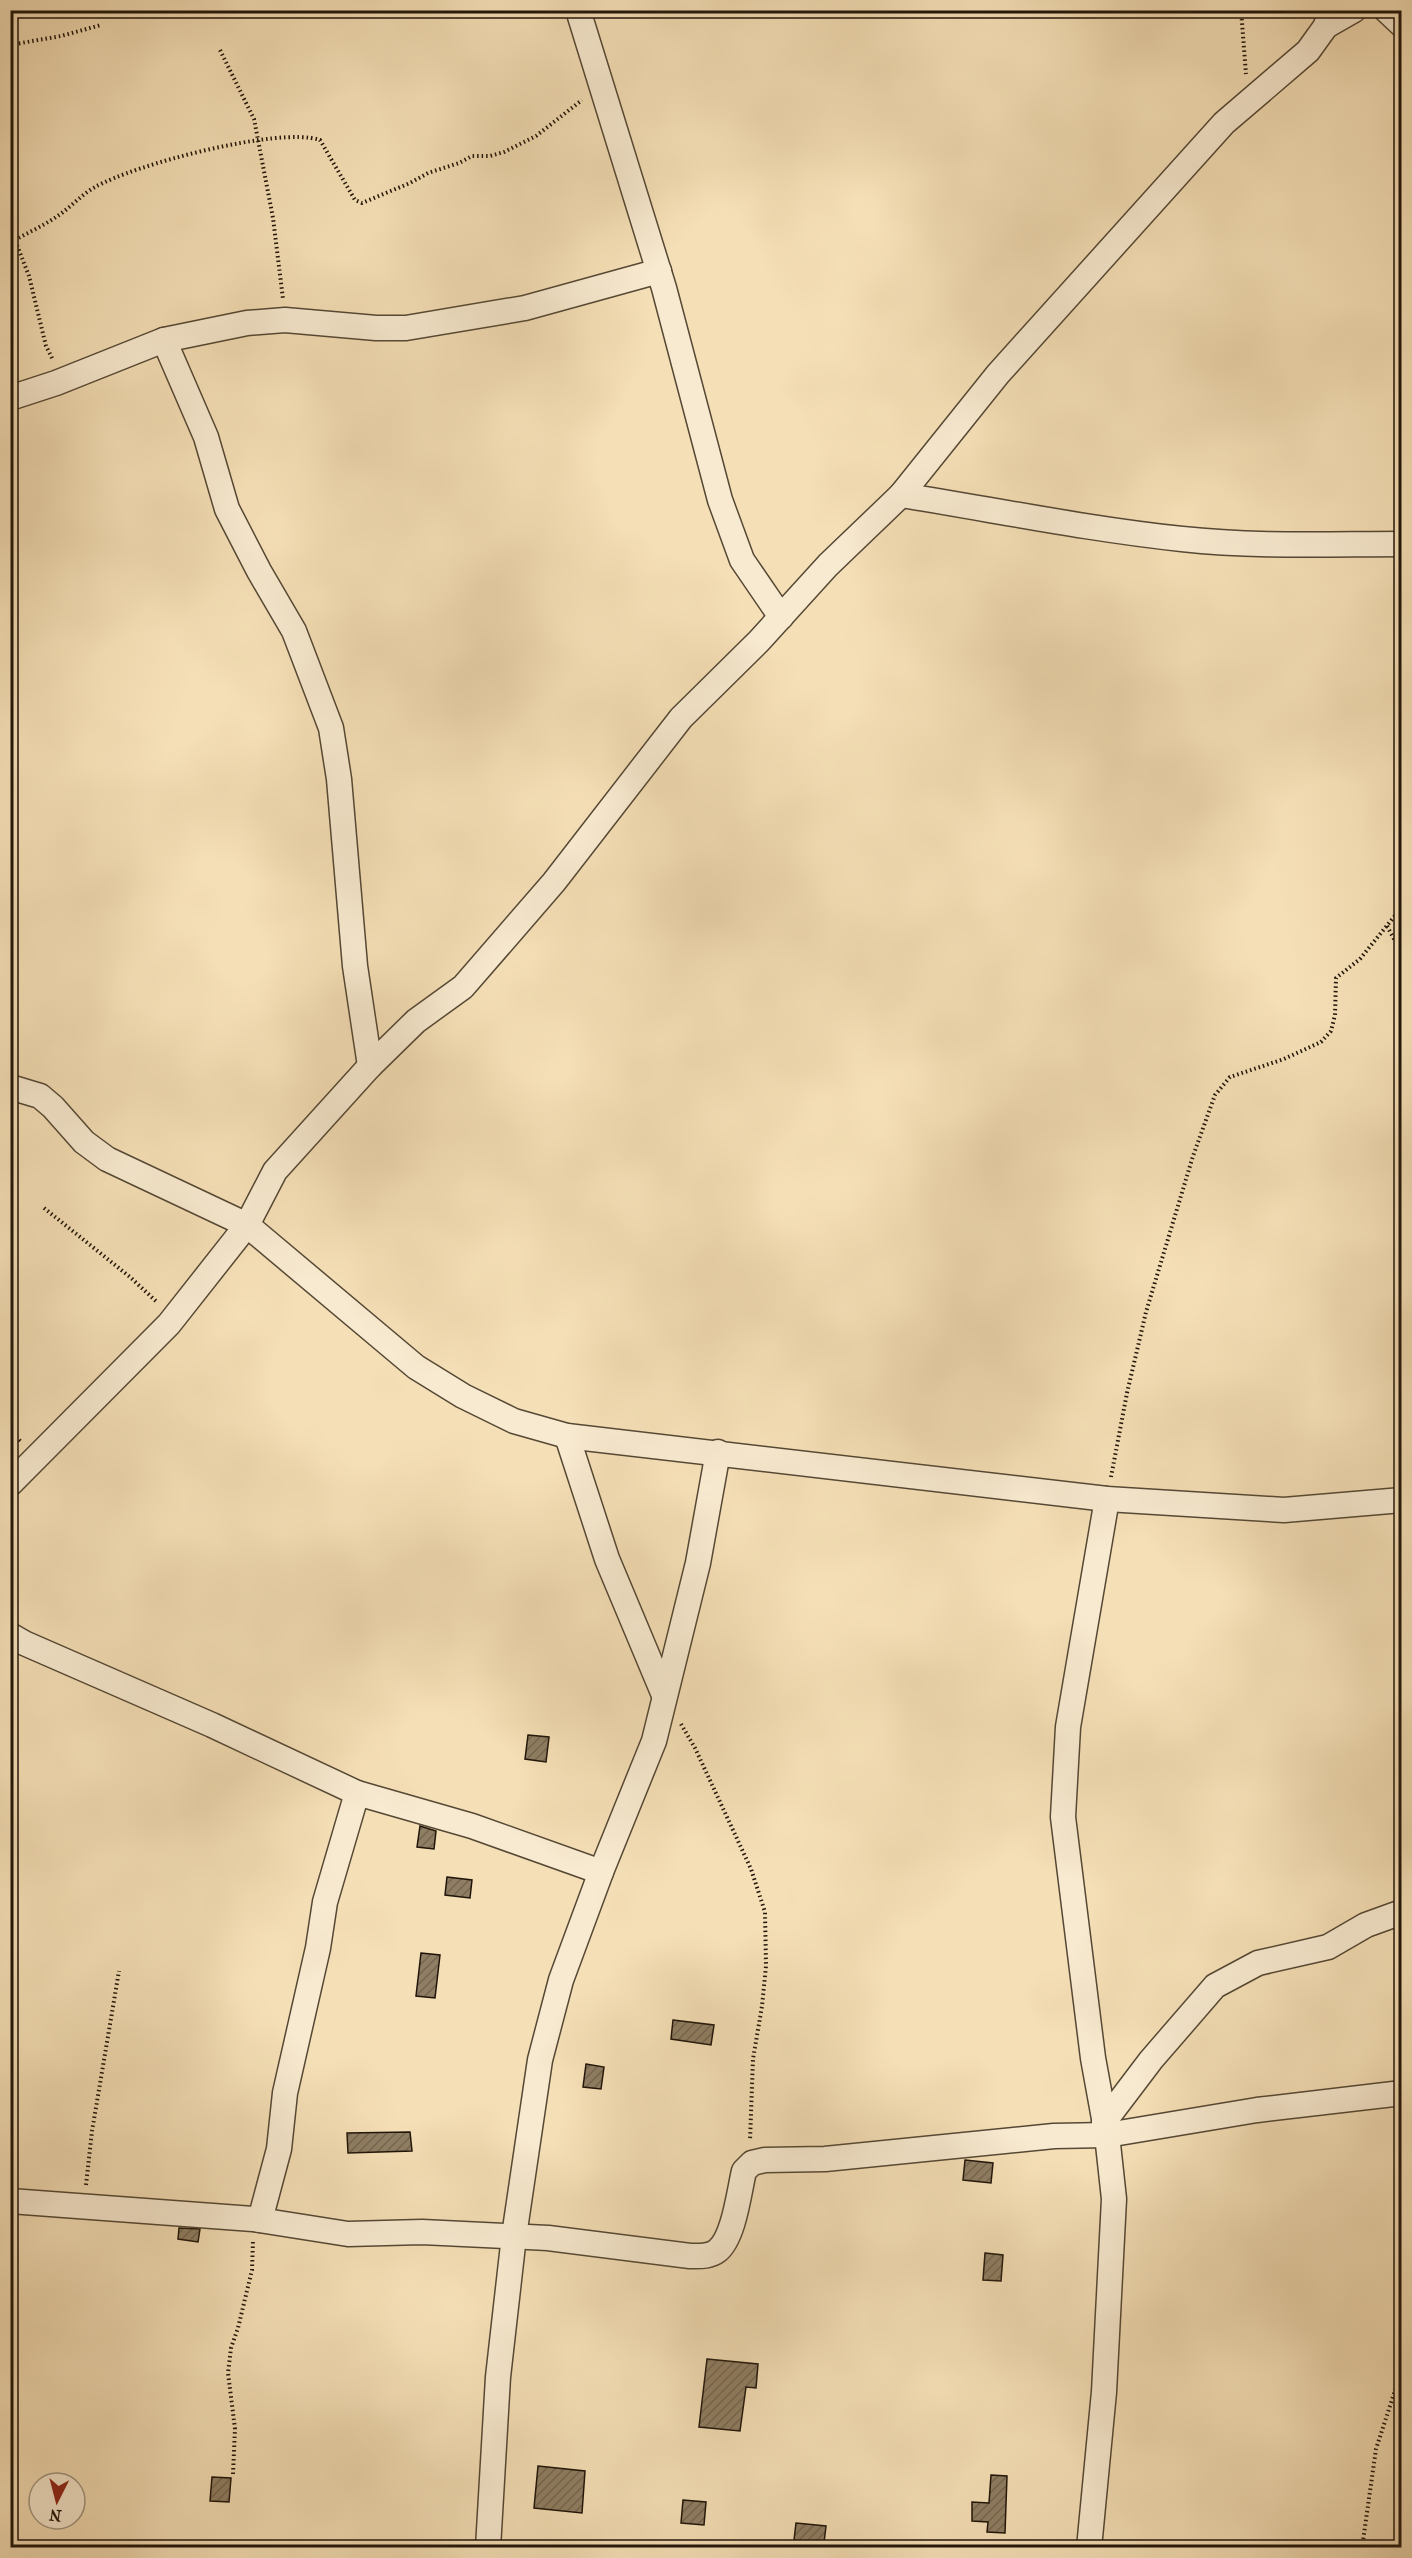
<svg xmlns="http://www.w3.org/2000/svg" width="1412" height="2558" font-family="'IM FELL French Canon',serif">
	<defs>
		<pattern id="building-hatch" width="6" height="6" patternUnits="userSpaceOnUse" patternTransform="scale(1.5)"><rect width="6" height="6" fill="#8f7e63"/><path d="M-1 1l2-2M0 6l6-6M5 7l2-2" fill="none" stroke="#746650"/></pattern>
	</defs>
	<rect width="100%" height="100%" fill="#f5dfb6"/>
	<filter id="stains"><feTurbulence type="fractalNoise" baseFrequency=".00333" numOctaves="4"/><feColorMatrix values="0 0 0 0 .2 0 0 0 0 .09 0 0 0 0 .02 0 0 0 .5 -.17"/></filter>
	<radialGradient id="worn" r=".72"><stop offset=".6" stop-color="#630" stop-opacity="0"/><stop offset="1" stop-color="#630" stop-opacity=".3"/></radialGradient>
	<g fill="url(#building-hatch)" stroke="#20150a" stroke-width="1.5">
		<polygon points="528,1735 549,1737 546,1762 525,1759"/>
		<polygon points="420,1826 436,1831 434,1849 417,1847"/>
		<polygon points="447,1877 472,1880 470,1898 445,1895"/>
		<polygon points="421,1953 440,1955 435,1998 416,1996"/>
		<polygon points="673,2020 714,2025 711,2045 671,2039"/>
		<polygon points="586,2064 604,2067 601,2089 583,2087"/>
		<polygon points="410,2132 412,2151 348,2153 347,2133"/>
		<polygon points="965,2160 993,2163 991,2183 963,2180"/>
		<polygon points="179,2228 200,2229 198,2242 178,2239"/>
		<polygon points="985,2253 1003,2255 1001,2281 983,2280"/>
		<polygon points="707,2359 758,2364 756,2388 746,2387 740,2431 699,2427"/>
		<polygon points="538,2466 585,2471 582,2513 534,2508"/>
		<polygon points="991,2475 1007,2476 1005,2533 987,2532 988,2522 972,2521 972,2502 989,2503"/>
		<polygon points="212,2477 231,2478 229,2502 210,2501"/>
		<polygon points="683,2500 706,2502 704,2525 681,2523"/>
		<polygon points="796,2523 826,2526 824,2543 794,2540"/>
	</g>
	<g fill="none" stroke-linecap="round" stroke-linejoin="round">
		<defs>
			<g id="street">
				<polyline points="578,10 664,288 720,500 742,560 781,617"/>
				<polyline points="1386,10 1402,25"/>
				<polyline points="1326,26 1354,10"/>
				<polyline points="164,340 206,437 227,509 259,571 294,631 331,728 339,779 355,966 370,1066"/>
				<polyline points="10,398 56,383 164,340 247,323 285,320 376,328 406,328 525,308 659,271"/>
				<path d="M901,495C995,510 1088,529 1182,539C1255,547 1328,544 1402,544"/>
				<polyline points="10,1087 40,1096 53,1107 84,1142 107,1159 247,1225 416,1367 463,1396 514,1421 567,1436 1107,1499 1284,1510 1402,1500"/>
				<polyline points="567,1436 607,1559 664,1695"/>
				<polyline points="10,1484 169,1324 247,1225 275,1171 370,1066 416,1021 463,987 554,882 681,718 759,641 828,565 901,495 998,374 1224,123 1308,51 1326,26 1330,10"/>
				<polyline points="10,1635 24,1643 212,1725 357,1793 472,1826 601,1872"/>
				<polyline points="1104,2122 1151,2060 1215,1986 1258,1963 1328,1947 1366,1925 1402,1912"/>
				<path d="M10,2201L253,2219L348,2234L422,2232L548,2238L690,2256C699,2256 709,2257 717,2251C734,2238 739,2192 744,2171L752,2163L765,2160L825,2159L1054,2136L1107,2135L1257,2110L1402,2093"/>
				<polyline points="260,2220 279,2149 285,2093 318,1948 325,1902 357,1793"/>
				<polyline points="488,2548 498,2377 514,2236 540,2060 561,1980 601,1872 654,1741 698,1563 718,1452"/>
				<polyline points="1089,2548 1104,2392 1114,2199 1107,2135 1093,2058 1063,1817 1068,1727 1107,1499"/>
			</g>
		</defs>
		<use href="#street" stroke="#554835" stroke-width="27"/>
		<g stroke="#20150a" stroke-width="4" stroke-dasharray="1.5 3" stroke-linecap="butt">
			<polyline points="1241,10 1246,74"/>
			<polyline points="10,45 61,36 101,25"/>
			<polyline points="220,50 254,119 273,218 283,299"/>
			<polyline points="10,192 15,240 29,276 46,346 53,360"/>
			<path d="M15,240C29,232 45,225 59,215C71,207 81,195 95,187C134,165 278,126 320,140L355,200L362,203L410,183L428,173L459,163L472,156H490L504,152L536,136L582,100"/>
			<polyline points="1387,926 1402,954"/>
			<polyline points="44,1208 130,1277 158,1303"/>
			<polyline points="10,1430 21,1442"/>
			<polyline points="1111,1477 1127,1393 1146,1312 1193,1156 1215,1095 1230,1077 1284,1059 1321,1042 1331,1031 1335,1015 1336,978 1360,959 1402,907"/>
			<polyline points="681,1724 695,1748 751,1869 765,1912 766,1966 762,2006 753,2059 750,2141"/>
			<polyline points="86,2185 92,2131 119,1971"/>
			<polyline points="233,2474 235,2429 228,2373 231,2348 238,2328 252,2270 253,2241"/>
			<polyline points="1362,2548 1376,2449 1402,2369"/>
		</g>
		<use href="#street" stroke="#f8ead0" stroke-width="24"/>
	</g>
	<rect width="1412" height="2558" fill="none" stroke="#f5dfb6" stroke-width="36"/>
	<rect x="12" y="12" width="1388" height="2534" fill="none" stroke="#20150a" stroke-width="3"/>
	<rect x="18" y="18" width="1376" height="2522" fill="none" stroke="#20150a" stroke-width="1.5"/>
	<g transform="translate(57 2501) rotate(186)"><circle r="28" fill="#f8ead0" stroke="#a29581" stroke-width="1.5"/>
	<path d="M0-4.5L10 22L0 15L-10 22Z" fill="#8f2418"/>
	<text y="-9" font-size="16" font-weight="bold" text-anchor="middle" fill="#20150a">N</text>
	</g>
	<rect width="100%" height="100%" filter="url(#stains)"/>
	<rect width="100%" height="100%" fill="url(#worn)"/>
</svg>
